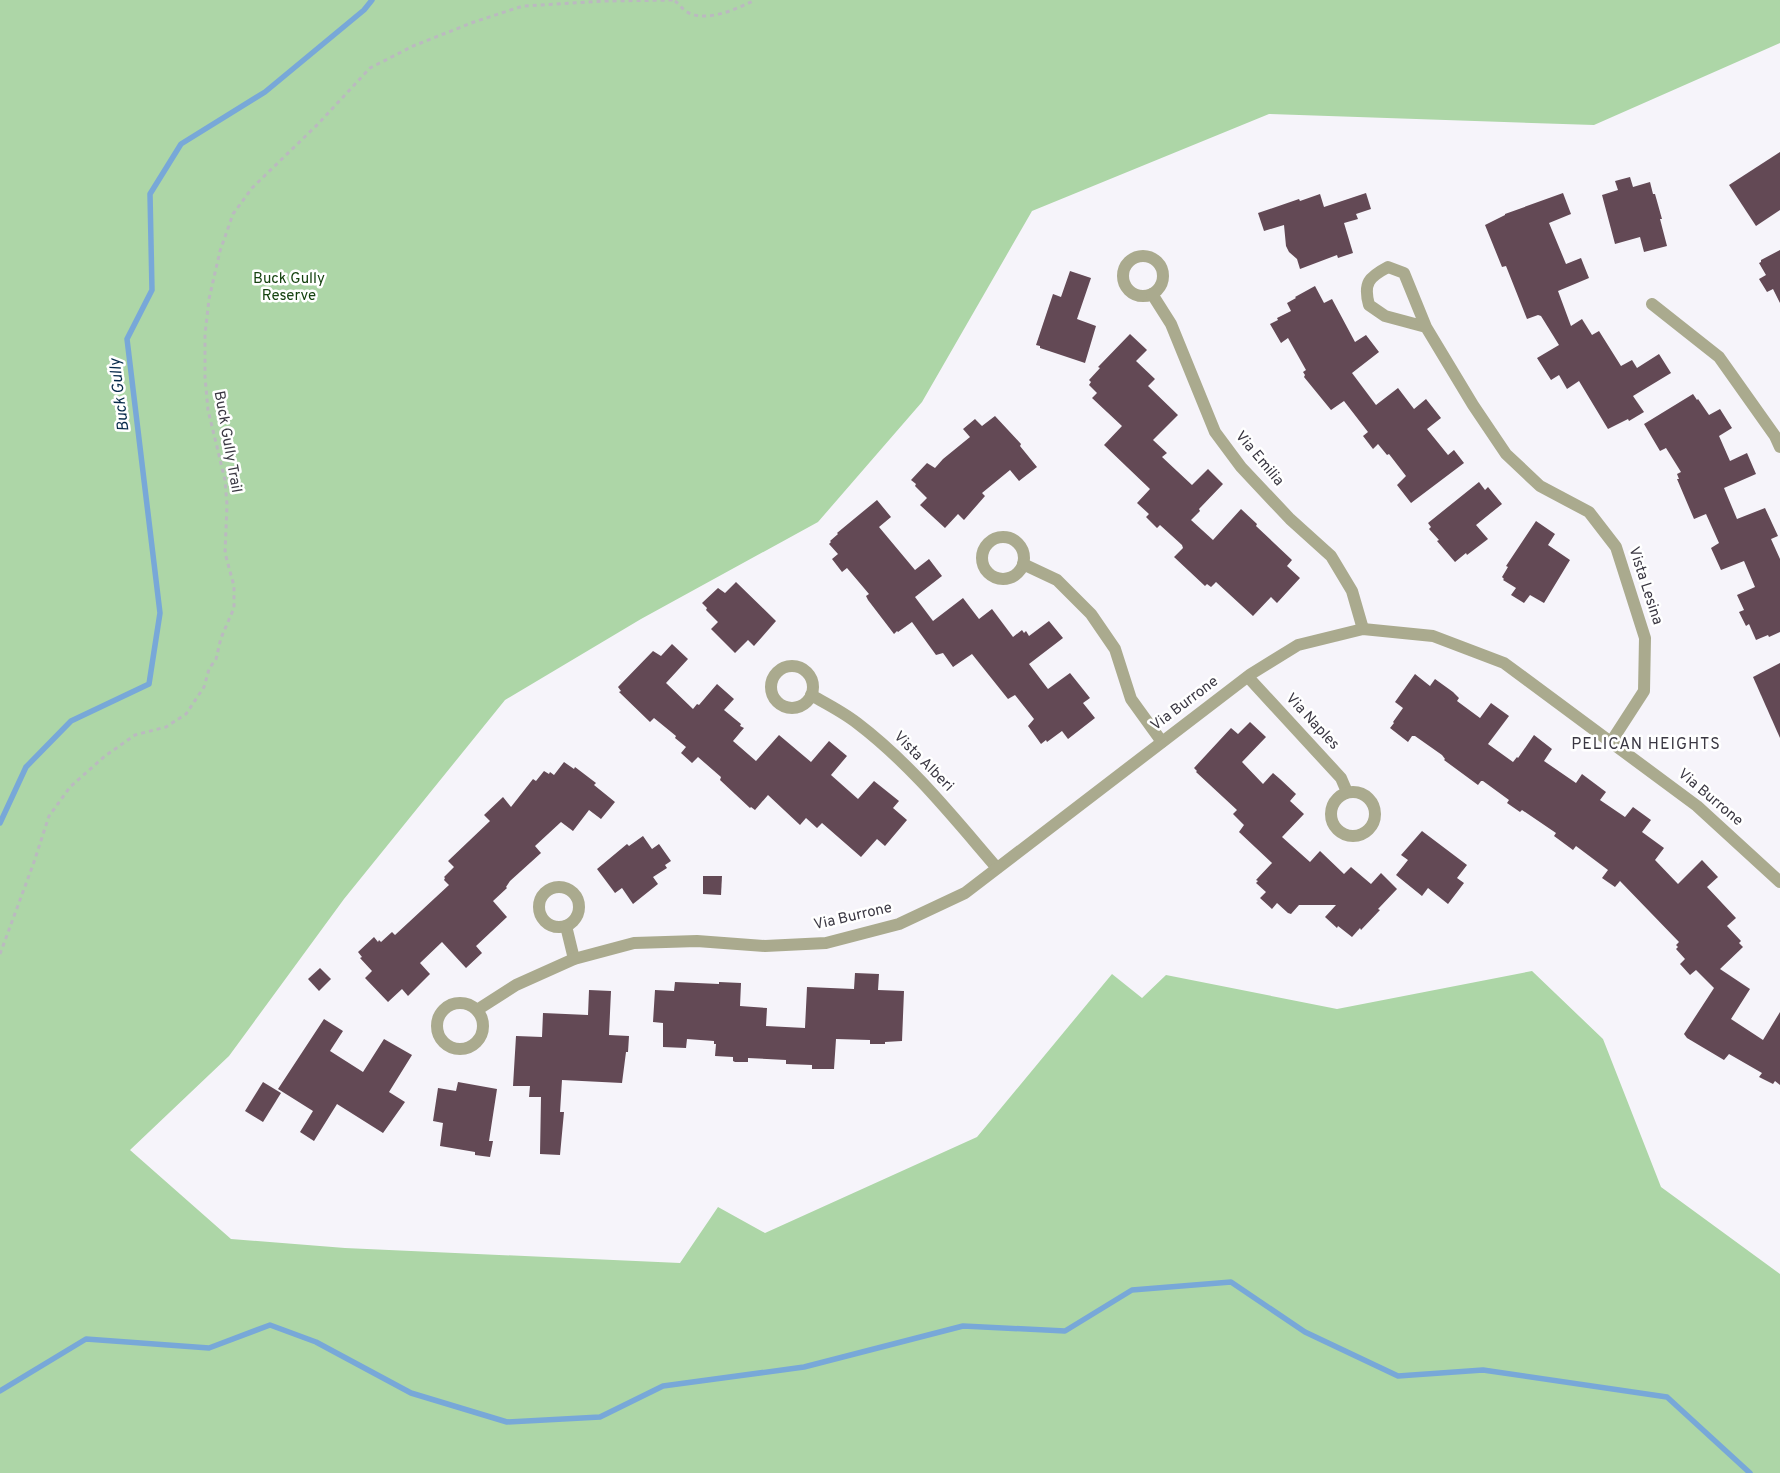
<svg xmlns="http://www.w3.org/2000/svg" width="1780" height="1473" font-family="Overpass,sans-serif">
	<rect width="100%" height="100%" fill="#f6f4fa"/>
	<polygon fill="#add6a7" points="0,0 1780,0 1780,43 1594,125 1269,114 1032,211 922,402 818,522 641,619 505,700 344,899 229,1056 130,1150 231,1239 345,1248 680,1263 718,1207 765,1233 977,1137 1112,974 1142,998 1166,975 1337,1009 1532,971 1603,1039 1661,1187 1780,1274 1780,1473 0,1473"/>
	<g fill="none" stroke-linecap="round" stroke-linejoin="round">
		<g stroke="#78a8d8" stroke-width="5.5">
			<polyline points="0,823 26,767 71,721 149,684 160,613 127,339 152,290 150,194 181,144 265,92 364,10 372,0"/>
			<polyline points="0,1391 86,1339 209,1348 270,1325 316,1342 411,1393 507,1422 600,1417 663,1386 804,1367 963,1326 1065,1331 1132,1290 1231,1282 1305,1332 1398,1376 1483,1370 1667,1397 1750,1473"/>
		</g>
	</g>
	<g fill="#634955">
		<polygon points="1780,152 1780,210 1756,226 1729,185"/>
		<polygon points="1630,177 1633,187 1650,182 1653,194 1655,194 1662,219 1660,219 1667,246 1644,252 1640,237 1615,244 1602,195 1618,190 1615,181"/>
		<polygon points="1366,193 1371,209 1356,214 1358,219 1344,223 1353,253 1338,258 1337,255 1300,269 1297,259 1289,252 1286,246 1284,225 1264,231 1258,213 1299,199 1300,201 1320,194 1324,207"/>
		<polygon points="1563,193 1571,214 1549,223 1566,264 1581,258 1589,278 1558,291 1571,326 1582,319 1592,335 1599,331 1621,366 1632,360 1637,368 1659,354 1671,373 1633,396 1644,412 1629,421 1628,419 1608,429 1579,381 1567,389 1559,375 1551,380 1537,358 1559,345 1541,316 1538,315 1527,319 1506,266 1502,267 1485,225 1505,215 1505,214"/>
		<polygon points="1780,250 1780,303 1773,289 1767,292 1759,279 1766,275 1759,263 1761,262 1761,260"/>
		<polygon points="1070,271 1091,278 1077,319 1096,326 1085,363 1040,348 1040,346 1036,345 1053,294 1061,297"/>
		<polygon points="1315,286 1324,303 1332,299 1355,342 1366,335 1379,352 1352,373 1376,405 1398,388 1414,409 1426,399 1441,418 1427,429 1448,455 1454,450 1464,463 1411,503 1397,485 1406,476 1389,454 1387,455 1378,444 1373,449 1363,436 1368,432 1344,401 1331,410 1304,377 1305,375 1303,372 1306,370 1288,338 1281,343 1270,324 1278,320 1277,318 1291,311 1287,303 1296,298 1295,297"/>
		<polygon points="1130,334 1147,350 1136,361 1155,379 1148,386 1178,415 1153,440 1167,453 1162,457 1192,485 1208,469 1223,484 1199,509 1200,511 1191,520 1213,540 1241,509 1257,524 1256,526 1292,560 1287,566 1300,578 1277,603 1271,597 1253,616 1216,582 1211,587 1207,584 1205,586 1174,557 1183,548 1182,545 1160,525 1157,528 1146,517 1149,514 1137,503 1150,489 1104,445 1122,426 1092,398 1097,393 1089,385 1091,382 1089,380 1100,368 1098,367"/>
		<polygon points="1693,394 1697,400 1698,399 1709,415 1720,409 1732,428 1719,436 1730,461 1747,453 1756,474 1724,488 1737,519 1765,508 1778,536 1771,539 1780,559 1780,632 1769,637 1768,635 1756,640 1749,624 1746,626 1739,612 1744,610 1737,595 1755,587 1744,561 1721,570 1711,548 1719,543 1706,514 1694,519 1677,479 1679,479 1677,474 1681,472 1666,448 1660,451 1644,424"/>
		<polygon points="995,416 1021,444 1020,446 1037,467 1019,481 1010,470 982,493 985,496 964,520 958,514 945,528 920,505 927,498 915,486 916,484 911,480 927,463 935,468 943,459 970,437 963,429 975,419 982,426"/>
		<polygon points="1479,482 1485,490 1488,487 1502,504 1476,525 1488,539 1467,555 1466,553 1455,562 1437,541 1439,540 1429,529 1431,527 1428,523"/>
		<polygon points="877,500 891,517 879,527 915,570 929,559 942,576 915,597 933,621 963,598 979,619 992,609 1013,637 1022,630 1024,633 1026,631 1029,636 1049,621 1063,638 1029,664 1048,689 1070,673 1090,698 1083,703 1095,718 1068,739 1062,731 1047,742 1046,740 1041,744 1028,726 1034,719 1015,695 1008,699 972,654 953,667 943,653 936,655 912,622 898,632 897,631 894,634 868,600 866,596 869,594 847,568 842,572 832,559 838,554 829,544 831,542 830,541 838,534 837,533"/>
		<polygon points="1536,521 1555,534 1548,545 1570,560 1544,603 1530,595 1524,603 1511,595 1516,588 1503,580 1504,579 1502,577 1508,567 1506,566"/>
		<polygon points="736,582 776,621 754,646 748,640 735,653 711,629 718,622 706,610 707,608 702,603 718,588 725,593"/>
		<polygon points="672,644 688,659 666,683 693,709 697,704 699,705 717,684 734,699 724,710 741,724 740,726 744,728 733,741 756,761 779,735 811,762 829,741 847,756 831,775 858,799 874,781 899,801 893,808 907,820 885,846 877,839 861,857 822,823 817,828 806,818 800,825 768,795 755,810 751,807 750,808 720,780 721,777 698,757 692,763 681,753 686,747 675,738 676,736 654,718 650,722 619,692 621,691 618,687 653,651 661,656"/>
		<polygon points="1780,663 1780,738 1753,677"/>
		<polygon points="1415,674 1430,686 1435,679 1453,692 1459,698 1457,701 1480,718 1491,703 1509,716 1488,744 1513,762 1517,757 1518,758 1534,735 1552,749 1544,761 1576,783 1582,774 1606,792 1600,800 1625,817 1633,807 1651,820 1642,832 1664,848 1655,860 1678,884 1702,860 1718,877 1707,887 1736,918 1727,926 1741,941 1739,943 1743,947 1720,969 1750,989 1731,1019 1763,1040 1780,1012 1780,1085 1775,1081 1773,1084 1759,1077 1762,1073 1729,1054 1724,1060 1687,1038 1684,1034 1714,988 1696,970 1690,975 1680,964 1685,959 1676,949 1678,947 1676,945 1679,942 1620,881 1615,887 1602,878 1608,870 1576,846 1573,850 1554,836 1556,833 1522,810 1520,812 1507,803 1509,800 1483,781 1481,781 1478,785 1444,760 1445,759 1442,755 1415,736 1412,736 1408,742 1390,728 1394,723 1393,722 1403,708 1395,702"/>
		<polygon points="1250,722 1266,737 1242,762 1263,784 1273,773 1280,779 1296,794 1290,801 1304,814 1282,837 1310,862 1320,851 1344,874 1351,867 1371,884 1381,873 1397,889 1378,909 1380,910 1361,930 1360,928 1352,937 1338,926 1337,928 1325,917 1336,905 1299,905 1291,914 1288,913 1277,903 1272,909 1260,898 1266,892 1256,883 1258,881 1256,880 1272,863 1239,832 1244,825 1233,814 1237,810 1196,772 1197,771 1194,768 1231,728 1238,734"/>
		<polygon points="564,762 574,769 575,767 596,783 594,785 615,802 601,819 589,810 573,831 561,822 535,846 541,853 510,881 506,887 507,888 493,901 507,917 476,946 482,953 466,968 442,942 420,963 430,974 408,996 402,989 388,1002 365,978 372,971 360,958 362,957 358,952 374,937 378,942 379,940 381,942 392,932 395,935 449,885 444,880 445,878 444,877 454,867 448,861 490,821 484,815 503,797 511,807 533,779 536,781 544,771 549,774 550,772 554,775"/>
		<polygon points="1422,831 1467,865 1457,878 1464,883 1448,904 1428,888 1422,896 1396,875 1408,860 1401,855"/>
		<polygon points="643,836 652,849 659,844 671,861 665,865 667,868 653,877 658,884 633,904 622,888 615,893 597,869 627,844 629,846"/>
		<polygon points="703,876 722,876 721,895 703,894"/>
		<polygon points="320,968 331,979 319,991 308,979"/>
		<polygon points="855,973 879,974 878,990 904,991 902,1041 885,1042 885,1044 870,1044 870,1040 836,1039 834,1069 812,1069 812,1065 786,1064 786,1060 748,1058 748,1062 735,1062 733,1061 733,1057 715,1056 716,1044 714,1044 714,1041 687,1039 686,1048 663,1047 663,1023 653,1022 655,990 674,991 675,982 719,984 719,982 741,983 740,1006 767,1008 766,1026 805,1028 807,987 854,989"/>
		<polygon points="589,990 611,991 609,1035 629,1036 628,1052 626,1052 622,1083 562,1080 560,1112 564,1112 560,1155 540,1154 541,1097 529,1097 530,1086 513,1086 516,1036 542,1037 543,1013 588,1015"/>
		<polygon points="324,1019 343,1031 330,1051 363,1072 384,1039 412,1055 389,1092 405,1102 383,1133 337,1104 314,1141 300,1132 313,1111 278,1089"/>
		<polygon points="263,1082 281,1093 263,1122 245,1111"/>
		<polygon points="458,1082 497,1089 489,1141 493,1141 490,1157 475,1155 475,1152 440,1146 443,1123 433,1121 438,1088 456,1091"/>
	</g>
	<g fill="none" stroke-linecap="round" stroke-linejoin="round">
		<g stroke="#bbb9c0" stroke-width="3" stroke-dasharray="4 4" stroke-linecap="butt">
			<path d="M675,1C679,4 683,10 687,12C707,23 736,9 755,0"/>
			<polyline points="0,954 34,862 49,816 70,787 105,756 135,735 166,727 186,714 204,687 209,669 216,659 221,638 234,608 234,586 225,553 227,505 225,480 208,410 205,377 205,334 209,299 220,251 233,214 252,188 318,124 370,68 413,46 474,22 523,6 606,1 676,0"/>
		</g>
		<g stroke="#aaaa8e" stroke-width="12">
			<circle cx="1143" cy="276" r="20"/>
			<polyline points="1152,294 1171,324 1215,432 1241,467 1290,519 1331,556 1352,591 1363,629"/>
			<polyline points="1652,304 1719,357 1775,436 1780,447"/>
			<path d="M1426,327L1385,316L1369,305C1363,283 1369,277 1388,267L1404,273L1426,327L1473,405L1506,454L1540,486L1589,512L1616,547L1645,638L1644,691L1611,742"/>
			<circle cx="1003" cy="558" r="21"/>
			<polyline points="1023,564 1057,580 1091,614 1115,649 1131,699 1162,742"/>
			<circle cx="792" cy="687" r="21"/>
			<polyline points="1248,677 1341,778 1347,792"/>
			<path d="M811,695C827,704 843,712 857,723C911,764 953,817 997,868"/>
			<circle cx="1353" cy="814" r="22"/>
			<circle cx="559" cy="907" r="20"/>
			<polyline points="566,926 574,959"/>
			<circle cx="460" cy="1026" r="23"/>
			<polyline points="477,1010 516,985 574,959 634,943 697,941 765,946 826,943 899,924 965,893 1251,674 1298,645 1363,629 1433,636 1504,663 1697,806 1780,882"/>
		</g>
	</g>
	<g text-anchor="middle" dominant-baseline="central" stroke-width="5" stroke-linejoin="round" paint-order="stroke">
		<g font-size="15" fill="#164310" stroke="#fff">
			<text x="289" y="279">Buck Gully<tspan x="289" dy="17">Reserve</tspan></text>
		</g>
		<g font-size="15" fill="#3a3742" stroke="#fff">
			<text transform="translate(227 442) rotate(80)">Buck Gully Trail</text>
			<text transform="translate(1259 459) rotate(50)">Via Emilia</text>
			<text transform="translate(1645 586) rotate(72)">Vista Lesina</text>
			<text transform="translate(1185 704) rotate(-37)">Via Burrone</text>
			<text transform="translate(1312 722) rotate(47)">Via Naples</text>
			<text transform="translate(923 762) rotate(45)">Vista Alberi</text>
			<text transform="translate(1710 798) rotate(40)">Via Burrone</text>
			<text transform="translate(853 917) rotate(-13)">Via Burrone</text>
		</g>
		<g font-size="16" font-style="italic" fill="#062a4a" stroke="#fff">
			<text transform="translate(120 395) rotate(-97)">Buck Gully</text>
		</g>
		<g font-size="16" letter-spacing="1" fill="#3a3742" stroke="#fff">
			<text x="1646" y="745">PELICAN HEIGHTS</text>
		</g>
	</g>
</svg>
